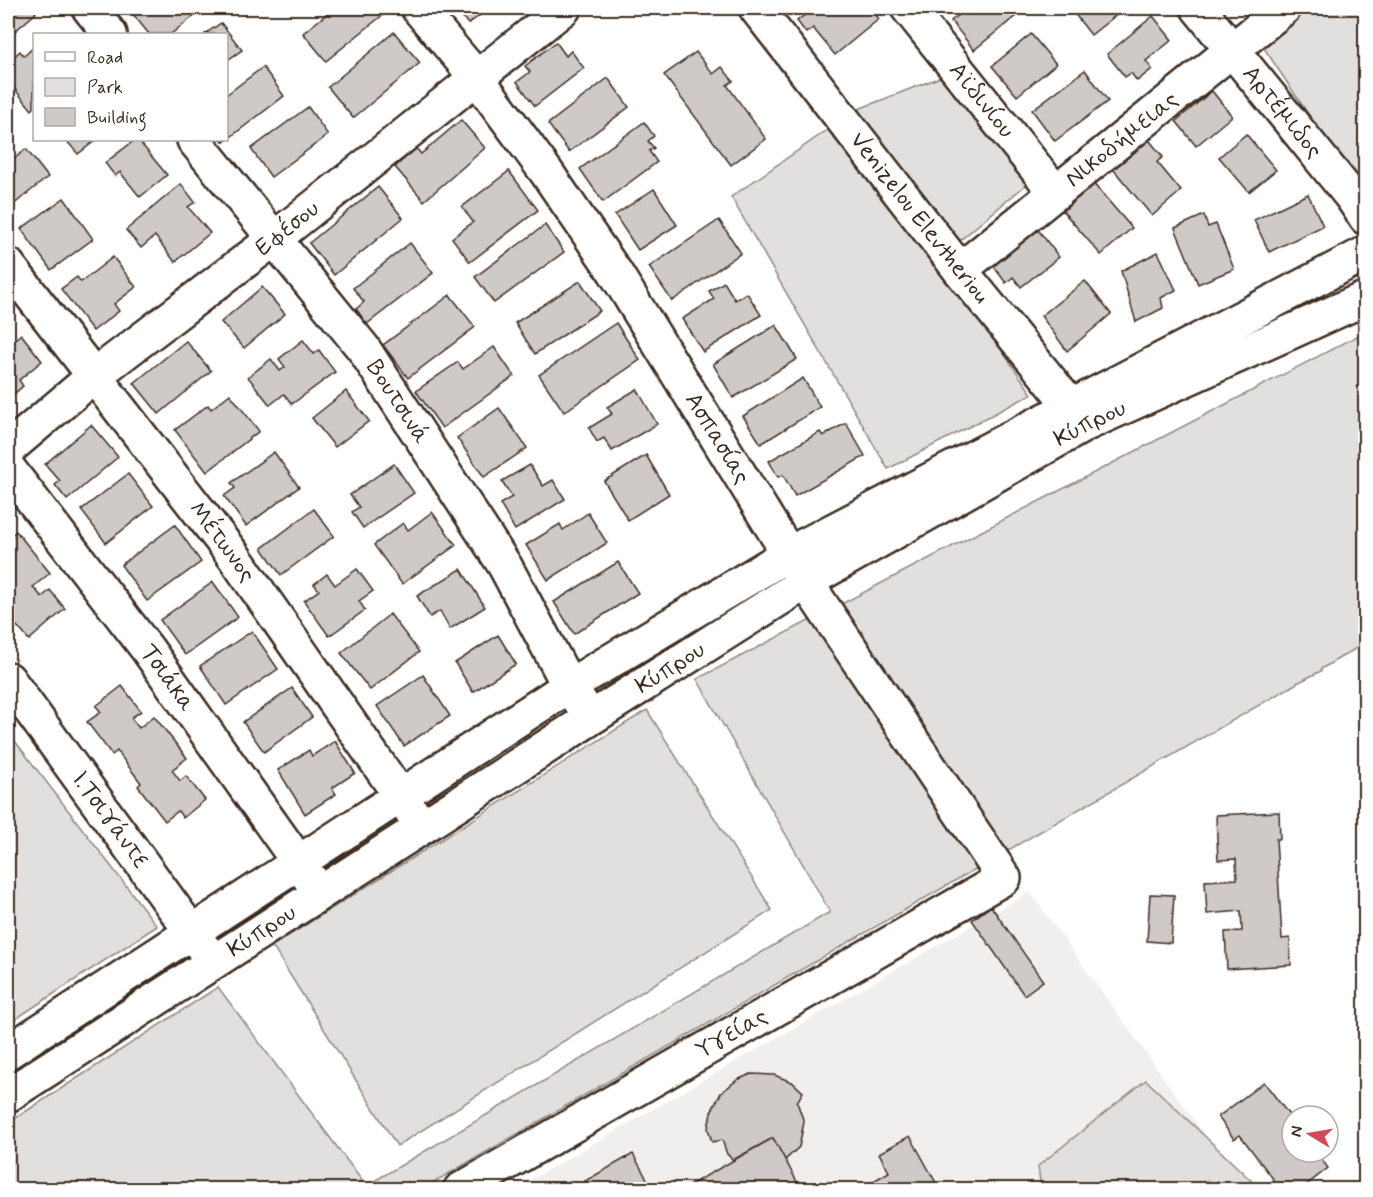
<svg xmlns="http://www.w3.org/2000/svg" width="1373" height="1197" font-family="Mynerve,sans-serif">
	<rect width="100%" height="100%" fill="#fff"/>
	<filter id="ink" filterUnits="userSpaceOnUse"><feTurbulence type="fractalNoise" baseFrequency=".0167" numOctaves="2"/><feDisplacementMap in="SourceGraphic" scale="12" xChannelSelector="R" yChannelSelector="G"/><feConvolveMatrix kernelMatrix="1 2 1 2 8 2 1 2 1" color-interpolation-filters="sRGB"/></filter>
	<g filter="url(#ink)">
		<polygon fill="#f1efee" points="1030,892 1244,1189 513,1190"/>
		<g fill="#e2e0de" stroke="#8e857e" stroke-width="1.5">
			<polygon points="1303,8 1365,8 1365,199 1264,48"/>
			<polygon points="951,73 1034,178 938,259 1032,394 888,469 731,197 856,110"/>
			<polygon points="1365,332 1365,643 1321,669 1321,671 1299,682 422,1189 8,1190 8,1123 218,987 366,1186 830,912 697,679"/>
			<polygon points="647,710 772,910 397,1146 272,946"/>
			<polygon points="8,732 157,926 8,1024"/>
			<polygon points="1146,1080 1260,1189 1041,1189 1038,1166"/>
		</g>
		<g fill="#cfcac7" stroke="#3b2a1e" stroke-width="1.5">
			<polygon points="8,8 32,8 36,13 8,37"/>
			<polygon points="139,8 194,8 190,10 194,16 171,34 149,34 132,13"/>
			<polygon points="334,8 379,8 384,14 326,61 303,33"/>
			<polygon points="455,8 490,8 468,24"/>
			<polygon points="814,8 870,8 879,19 835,55 813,28 806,33 797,21"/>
			<polygon points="968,8 1026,8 974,50 951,21"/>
			<polygon points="1070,8 1125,8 1091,35"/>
			<polygon points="1153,16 1172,40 1146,61 1152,69 1137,81 1131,73 1125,77 1107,54"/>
			<polygon points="221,23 242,50 226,61 226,34 205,34"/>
			<polygon points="394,32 420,63 353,118 328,87"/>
			<polygon points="1031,34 1056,64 1017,96 992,66"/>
			<polygon points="556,42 566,56 571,51 584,68 535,106 517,82 530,72 525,66"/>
			<polygon points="34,47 34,108 32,110 8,81 8,62 20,51 24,56"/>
			<polygon points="696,52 713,74 722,67 733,81 727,85 766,139 731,165 664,75"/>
			<polygon points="263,67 284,96 224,142 222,140 226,140 226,95"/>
			<polygon points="1085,70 1108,101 1055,141 1032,110"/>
			<polygon points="608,78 629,107 569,152 548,124"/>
			<polygon points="1212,91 1232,116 1196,146 1176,121"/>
			<polygon points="308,107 328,135 271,177 251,149"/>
			<polygon points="461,120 485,148 424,201 395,167 416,148 421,154"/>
			<polygon points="644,122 654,136 648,141 654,148 649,151 657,162 603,202 580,169"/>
			<polygon points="1246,134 1276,170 1249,192 1219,157"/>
			<polygon points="1145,135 1163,157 1157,162 1181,191 1152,216 1109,164"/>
			<polygon points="66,140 96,140 78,154"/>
			<polygon points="135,140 138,140 167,175 140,197 120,172 115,176 105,163"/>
			<polygon points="26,149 48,177 8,209 8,164"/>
			<polygon points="509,171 538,210 470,262 452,238 473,222 462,207"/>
			<polygon points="1092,182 1132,228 1101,255 1061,209"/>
			<polygon points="181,184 195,202 188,207 210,233 175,262 155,236 141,248 126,230"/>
			<polygon points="378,187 403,218 334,275 309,243"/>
			<polygon points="654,189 677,225 638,250 615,215"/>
			<polygon points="1308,194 1323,226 1269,252 1254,220"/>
			<polygon points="64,198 93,239 51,270 21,229"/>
			<polygon points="1204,215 1208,227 1216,224 1234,269 1198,284 1175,228"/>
			<polygon points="719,220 741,253 672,301 649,267"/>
			<polygon points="1033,223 1059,257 1021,287 1013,277 1006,283 988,259"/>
			<polygon points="545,225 564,252 494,303 475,277"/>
			<polygon points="410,243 433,273 367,324 356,309 364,302 353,288"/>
			<polygon points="1158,252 1176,290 1161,298 1163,308 1136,322 1121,271"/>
			<polygon points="113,257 136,287 114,304 119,311 93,331 61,289 77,277 81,282"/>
			<polygon points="580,281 600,311 535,354 515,323"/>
			<polygon points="1085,281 1111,314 1067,351 1041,316"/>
			<polygon points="724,282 735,300 747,293 761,315 703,352 682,319 714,299 709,291"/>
			<polygon points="262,287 285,314 244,348 221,322"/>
			<polygon points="450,295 475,327 408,378 383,345"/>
			<polygon points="616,323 640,360 564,412 539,375"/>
			<polygon points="776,325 797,359 733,398 713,364"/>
			<polygon points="21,334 42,361 19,380 23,386 8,399 8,345"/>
			<polygon points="303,340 314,354 319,350 335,372 292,404 284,394 270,405 248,377 271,359 280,371 285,367 279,359"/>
			<polygon points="186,341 211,371 159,414 134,383"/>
			<polygon points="494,347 514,376 442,428 416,391 458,362 463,369"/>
			<polygon points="803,378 820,407 761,444 743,416"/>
			<polygon points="637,389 657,424 612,451 604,438 597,442 589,428 612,414 607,407"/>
			<polygon points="346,391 369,421 335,447 312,418"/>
			<polygon points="230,394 259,431 207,472 175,430 208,405 211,409"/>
			<polygon points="499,408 527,448 484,477 457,438"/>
			<polygon points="846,423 865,456 795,496 783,475 778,477 769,461 820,432 823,436"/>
			<polygon points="91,425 118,457 67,500 55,485 60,481 45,464"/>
			<polygon points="274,452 299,487 246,526 224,496 235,488 231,483"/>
			<polygon points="646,455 669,494 628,520 604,481"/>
			<polygon points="394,464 414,493 363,528 352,512 359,507 350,495"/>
			<polygon points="530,465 543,486 553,480 565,499 515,530 500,504 512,497 502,481"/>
			<polygon points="128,474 153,506 106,543 81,510"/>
			<polygon points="314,509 334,536 281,575 262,548"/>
			<polygon points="432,512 456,545 402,584 374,545 403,523 408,530"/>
			<polygon points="588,513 607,543 548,580 526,545 560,524 563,530"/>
			<polygon points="175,525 201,562 147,601 121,565"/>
			<polygon points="16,531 50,573 33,587 42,597 50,590 65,609 29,640 17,626 12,630 8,624 8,538"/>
			<polygon points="618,562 638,593 574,634 554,602"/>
			<polygon points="357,569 373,591 359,601 365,610 329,636 304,601 319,590 314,584 327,574 335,585"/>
			<polygon points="461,569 485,607 450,629 440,611 430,617 417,596"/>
			<polygon points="213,582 238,617 185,655 160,620"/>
			<polygon points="390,614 419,652 370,690 341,653"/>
			<polygon points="252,631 278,669 226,705 200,666"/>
			<polygon points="498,635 516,664 473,692 455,663"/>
			<polygon points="423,675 450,716 404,746 377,706"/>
			<polygon points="122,686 141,711 131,718 139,728 154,716 187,758 172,770 180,781 186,776 205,800 183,818 178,811 165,821 138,786 141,783 117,751 112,755 87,722 101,712 96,706"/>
			<polygon points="292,688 312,717 264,752 243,722"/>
			<polygon points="335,741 355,773 332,788 336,794 305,814 278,770 309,750 312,756"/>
			<polygon points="1279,812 1280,839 1276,839 1282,939 1290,938 1291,965 1227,969 1225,932 1242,931 1241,911 1207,914 1205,881 1237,879 1236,859 1218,860 1216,815"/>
			<polygon points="1150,894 1174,895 1171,943 1147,941"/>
			<polygon points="991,906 1043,981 1024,995 972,920"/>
			<polygon points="751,1074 774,1075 792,1082 803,1092 797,1102 804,1122 799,1147 785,1160 773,1138 733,1160 727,1154 722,1140 712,1142 708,1129 711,1112 721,1093 737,1080"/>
			<polygon points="1264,1082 1292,1119 1292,1152 1316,1152 1328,1168 1300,1190 1272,1190 1268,1184 1274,1180 1240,1135 1234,1139 1218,1117"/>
			<polygon points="910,1136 940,1190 858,1190 889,1172 879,1153"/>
			<polygon points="773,1138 800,1187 796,1190 681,1190"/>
			<polygon points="633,1154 653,1190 590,1190 585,1181"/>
		</g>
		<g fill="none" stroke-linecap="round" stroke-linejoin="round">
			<defs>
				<g id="minor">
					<polyline points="89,8 110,34"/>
					<path id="s1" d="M418,8L477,78L547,173L615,272L806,582L1004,878L460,1190"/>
					<path id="s2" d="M756,8L960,270L1083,421"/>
					<path id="s3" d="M908,8L1056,193"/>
					<path id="s4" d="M1198,8L1351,196L1366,218"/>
					<path id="s5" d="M194,140L363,348L505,566L569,686L581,703"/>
					<path id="s6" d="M8,265L233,555L413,814"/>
					<path id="s7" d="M960,270L1284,8"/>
					<path id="s8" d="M8,449L94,376L274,239L564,8"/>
					<path id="s9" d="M8,468L148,650L311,880"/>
					<path id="s10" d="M8,679L204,949"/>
					<polyline points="8,1052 569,686 790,553 1366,253"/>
					<path id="s11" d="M8,1095L591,718L806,582L1086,424L1366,298"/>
				</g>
			</defs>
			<use href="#minor" stroke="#3b2a1e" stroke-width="38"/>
			<use href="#minor" stroke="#fff" stroke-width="33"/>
		</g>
	</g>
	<g text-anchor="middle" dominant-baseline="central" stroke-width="5" stroke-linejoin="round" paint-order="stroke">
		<g font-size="24" fill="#3b2a1e" stroke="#fff">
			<text stroke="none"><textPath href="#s3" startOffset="118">Αϊδινίου</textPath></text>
			<text stroke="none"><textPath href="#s4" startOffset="134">Αρτέμιδος</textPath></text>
			<text stroke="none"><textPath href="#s7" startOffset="208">Νικοδήμειας</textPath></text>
			<text stroke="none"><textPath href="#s2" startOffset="266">Venizelou Elevtheriou</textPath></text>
			<text stroke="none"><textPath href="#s8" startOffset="356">Εφέσου</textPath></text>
			<text stroke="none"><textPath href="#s5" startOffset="332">Βουτσινά</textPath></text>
			<text stroke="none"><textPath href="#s11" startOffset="1274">Κύπρου</textPath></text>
			<text stroke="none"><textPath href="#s1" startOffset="525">Ασπασίας</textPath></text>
			<text stroke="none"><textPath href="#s6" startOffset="350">Μέτωνος</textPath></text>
			<text stroke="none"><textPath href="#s11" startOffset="788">Κύπρου</textPath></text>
			<text stroke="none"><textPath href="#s9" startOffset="264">Τσιάκα</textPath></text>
			<text stroke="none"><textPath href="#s10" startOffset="174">Ι.Τσιγάντε</textPath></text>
			<text stroke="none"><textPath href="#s11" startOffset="302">Κύπρου</textPath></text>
			<text transform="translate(732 1034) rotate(-30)">Υγείας</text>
		</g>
	</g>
	<rect width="1373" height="1197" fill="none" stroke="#fff" stroke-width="30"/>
	<rect x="15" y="15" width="1343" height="1167" fill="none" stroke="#3b2a1e" stroke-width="2" filter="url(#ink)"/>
	<rect x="33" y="33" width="195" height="108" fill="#ffffff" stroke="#b1aaa5" stroke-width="1.5"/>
	<rect x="45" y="52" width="30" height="9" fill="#ffffff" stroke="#b1aaa5" stroke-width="1.5"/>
	<text x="87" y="63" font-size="18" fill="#3b2a1e">Road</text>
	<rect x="45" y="78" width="30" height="18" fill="#e2e0de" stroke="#b1aaa5" stroke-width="1.5"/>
	<text x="87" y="93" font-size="18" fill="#3b2a1e">Park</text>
	<rect x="45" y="108" width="30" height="18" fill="#cfcac7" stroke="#b1aaa5" stroke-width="1.5"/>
	<text x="87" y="123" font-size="18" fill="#3b2a1e">Building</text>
	<g transform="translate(1310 1134) rotate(281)"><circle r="28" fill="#ffffff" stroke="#b1aaa5" stroke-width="1.5"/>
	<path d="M0-4.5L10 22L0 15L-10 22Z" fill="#d1495b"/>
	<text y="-9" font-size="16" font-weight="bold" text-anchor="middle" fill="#3b2a1e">N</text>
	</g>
</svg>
